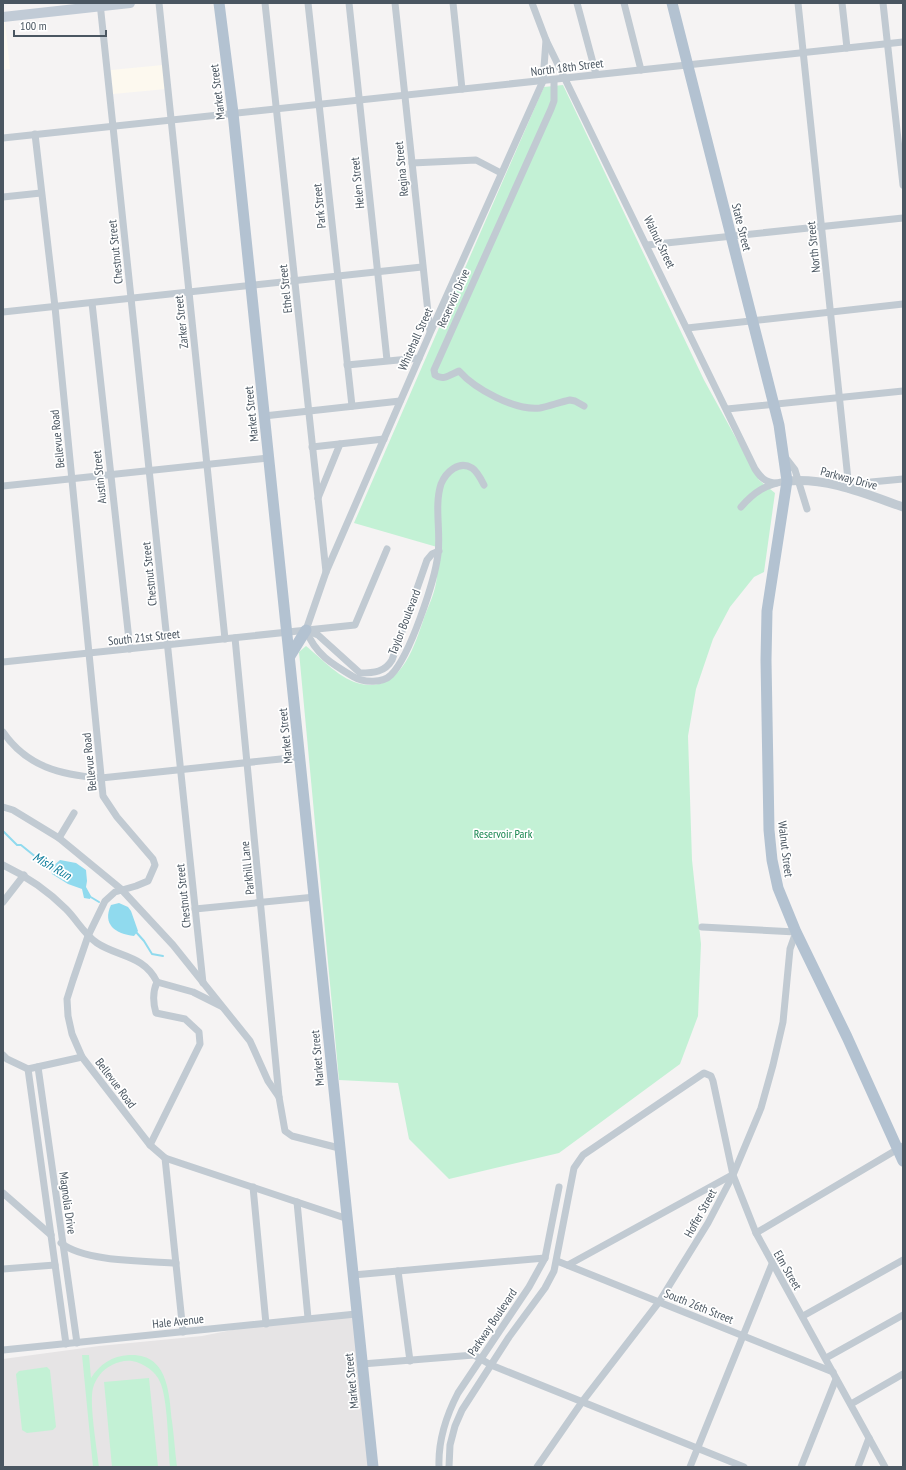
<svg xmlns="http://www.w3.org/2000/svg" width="906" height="1470" font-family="'PT Sans Narrow',sans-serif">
	<rect width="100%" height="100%" fill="#f5f3f3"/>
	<g fill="#fdf9ef">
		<polygon points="3,22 5,22 10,69 3,70"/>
		<polygon points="163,65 166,89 113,94 111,70"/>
	</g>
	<polygon fill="#e6e4e5" points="356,1315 368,1467 3,1467 3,1359 99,1346 202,1336 268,1323"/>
	<g fill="#c3f1d5">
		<path d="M563,85L704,380L759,480L775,493L764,572L754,577L730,607L713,639L696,689L688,736L692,860L701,944L698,1016L680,1064L559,1153L449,1179L409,1139L398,1083L339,1080L299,652L306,646C322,659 341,680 361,684C401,692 414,647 424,618C428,607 434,595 436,583C438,572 437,559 437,547L354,523L539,98L544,87Z"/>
		<path d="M82,1355H89L91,1378C100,1364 112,1356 129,1355C168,1353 169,1392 172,1421C174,1436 175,1452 177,1467H170C168,1446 168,1399 160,1382C156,1372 144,1363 132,1361C125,1360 118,1362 112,1365C102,1370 96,1378 93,1388C89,1403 97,1449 99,1467H93Z"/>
		<polygon points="47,1367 50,1370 56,1427 53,1430 27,1433 22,1430 16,1374 19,1371"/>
		<polygon points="149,1378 158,1467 112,1467 104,1382"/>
	</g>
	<g fill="#90daee">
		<polygon points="60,860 76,863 86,870 87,881 86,887 91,896 90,899 84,898 82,889 68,884 52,874 51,868"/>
		<path d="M119,903L128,907L131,911L138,931L134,936C115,934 102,924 111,905Z"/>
	</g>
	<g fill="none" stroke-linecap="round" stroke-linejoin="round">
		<g stroke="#90daee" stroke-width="2">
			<polyline points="3,831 17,845 21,845 42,862 53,866"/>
			<polyline points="89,896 99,902"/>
			<polyline points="136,932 144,941 152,954 163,956"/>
		</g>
		<g stroke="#c1cad2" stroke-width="7">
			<polyline points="100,3 203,983"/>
			<polyline points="159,3 225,639"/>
			<polyline points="265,3 326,572"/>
			<polyline points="308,3 352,406"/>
			<polyline points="349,3 387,360"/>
			<polyline points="395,3 430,331"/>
			<polyline points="453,3 462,89"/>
			<path d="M532,3L546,40L755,469C761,478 765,482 776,483"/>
			<polyline points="577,3 596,74"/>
			<polyline points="624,3 641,70"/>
			<polyline points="798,3 849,489 871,482 903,479"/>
			<polyline points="842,3 847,48"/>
			<polyline points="883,3 903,185"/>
			<path d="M554,80V101L551,109L434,370L435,375C443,381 450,375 459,371C475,389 515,411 540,408C550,406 560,402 570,400L575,401L584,406"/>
			<polyline points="35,134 55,307 103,796 117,817 153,859 155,865 148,881 136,886 115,892 105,901 88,936 73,980 67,999 68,1016 72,1034 82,1057 150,1145 165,1158 348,1219"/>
			<polyline points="3,138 903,42"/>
			<polyline points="412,163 476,160 501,173"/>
			<polyline points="3,197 41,193"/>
			<polyline points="647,245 903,218"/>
			<polyline points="92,303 130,649"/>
			<polyline points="3,312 422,267"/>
			<polyline points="687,328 903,304"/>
			<polyline points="347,365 419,358"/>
			<polyline points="727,409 903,391"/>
			<polyline points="264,416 400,401"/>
			<polyline points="312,447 384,439"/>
			<polyline points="785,457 795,470 807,509"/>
			<polyline points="3,486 268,458"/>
			<polyline points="318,498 340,444"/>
			<path d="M741,507C754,492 766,484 787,481"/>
			<polyline points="306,630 326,572 430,333 543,81 546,40"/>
			<path d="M306,630C315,654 332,664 354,677C364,683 383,683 391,675C410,656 435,580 438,554C441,531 434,506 441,484C446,472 459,460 472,468C477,471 481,479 484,485"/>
			<path d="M306,630L318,635L360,673C374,673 385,672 392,660L427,560L432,554L439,551"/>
			<polyline points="235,638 279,1097"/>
			<polyline points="3,662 355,625 387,549"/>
			<path d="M3,732C27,767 61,775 101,778L300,757"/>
			<polyline points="3,807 13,810 59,838 121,889 173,945 250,1041 268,1081 279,1097 285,1131 292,1136 339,1148"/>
			<polyline points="59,838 74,813"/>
			<path d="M3,865C26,876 48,891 66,909C77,920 84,934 97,943C118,957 144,955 157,982L193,992L221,1006"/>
			<polyline points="3,902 24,875"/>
			<polyline points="195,909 315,897"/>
			<polyline points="3,1055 7,1059 28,1069 82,1057"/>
			<polyline points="38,1067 77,1343"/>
			<polyline points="28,1069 66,1344"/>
			<path d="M150,1145L200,1044L199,1032L185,1019L156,1013C153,1003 153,991 157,982"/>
			<polyline points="165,1158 183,1332"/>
			<polyline points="253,1187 266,1324"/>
			<polyline points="3,1193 51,1235"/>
			<polyline points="297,1202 308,1318"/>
			<polyline points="756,1233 903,1146"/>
			<path d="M61,1243C85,1262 145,1261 176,1263"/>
			<polyline points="557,1261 833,1372"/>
			<polyline points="568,1265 732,1175"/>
			<polyline points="3,1269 55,1265"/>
			<polyline points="398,1271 410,1361"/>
			<polyline points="353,1275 545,1258"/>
			<polyline points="803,1316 903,1260"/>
			<polyline points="3,1350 356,1314"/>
			<polyline points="826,1358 903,1315"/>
			<polyline points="362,1364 474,1355 491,1365 744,1467"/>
			<polyline points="851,1404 903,1374"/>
			<path d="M439,1467C438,1440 446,1416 458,1393L529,1287L545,1258L559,1187"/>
			<polyline points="449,1467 450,1445 455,1426 462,1410 509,1337 545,1288 554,1271 574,1168 583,1155 704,1073 711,1076 713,1081 733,1175 756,1233 885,1467"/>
			<polyline points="537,1467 582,1402 659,1302 708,1223 733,1175 761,1108 773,1065 783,1022 790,949 796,932 702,927"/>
			<polyline points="690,1467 772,1264"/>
			<polyline points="801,1467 836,1379"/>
			<polyline points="858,1467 869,1438"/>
		</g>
		<path stroke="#c1cad2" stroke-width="9" d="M787,481C827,477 866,494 903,507"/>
		<polyline stroke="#c1cbd6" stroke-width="10" points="3,17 130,3"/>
		<g stroke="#b3c2d1" stroke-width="11">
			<polyline points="219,3 233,113 373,1467"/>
			<polyline points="672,3 779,425 787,481 767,611 766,660 769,830 772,860 778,888 796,932 847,1037 903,1161"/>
			<polyline points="290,656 306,630"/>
		</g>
	</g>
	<g text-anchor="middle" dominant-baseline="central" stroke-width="3.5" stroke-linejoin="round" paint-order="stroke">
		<g font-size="12" fill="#4a5661" stroke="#fff">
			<text transform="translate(567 67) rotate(-7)">North 18th Street</text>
			<text transform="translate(217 92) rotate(-97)">Market Street</text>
			<text transform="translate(401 169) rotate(-96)">Regina Street</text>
			<text transform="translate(357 183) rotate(-96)">Helen Street</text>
			<text transform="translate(319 206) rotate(-96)">Park Street</text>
			<text transform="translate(742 227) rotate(76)">State Street</text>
			<text transform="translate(660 242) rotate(64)">Walnut Street</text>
			<text transform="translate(813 247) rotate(-96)">North Street</text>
			<text transform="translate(115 252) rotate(-96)">Chestnut Street</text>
			<text transform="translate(285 289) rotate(-96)">Ethel Street</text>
			<text transform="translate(453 298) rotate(-66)">Reservoir Drive</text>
			<text transform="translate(181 322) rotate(-96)">Zarker Street</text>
			<text transform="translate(415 339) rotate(-66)">Whitehall Street</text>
			<text transform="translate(251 414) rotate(-96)">Market Street</text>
			<text transform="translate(57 439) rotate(-96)">Bellevue Road</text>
			<text transform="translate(99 477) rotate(-96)">Austin Street</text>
			<text transform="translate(849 478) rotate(15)">Parkway Drive</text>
			<text transform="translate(149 574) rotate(-96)">Chestnut Street</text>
			<text transform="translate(404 622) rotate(-69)">Taylor Boulevard</text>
			<text transform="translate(144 637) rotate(-6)">South 21st Street</text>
			<text transform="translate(285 736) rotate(-96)">Market Street</text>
			<text transform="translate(89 762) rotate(-96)">Bellevue Road</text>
			<text transform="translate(786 849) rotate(83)">Walnut Street</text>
			<text transform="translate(247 868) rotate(-96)">Parkhill Lane</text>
			<text transform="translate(183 896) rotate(-96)">Chestnut Street</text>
			<text transform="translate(317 1058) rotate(-95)">Market Street</text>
			<text transform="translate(116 1083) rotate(53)">Bellevue Road</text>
			<text transform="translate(68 1203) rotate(82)">Magnolia Drive</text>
			<text transform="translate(700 1213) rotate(-61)">Hoffer Street</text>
			<text transform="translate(788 1270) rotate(60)">Elm Street</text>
			<text transform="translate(699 1306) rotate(22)">South 26th Street</text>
			<text transform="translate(178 1321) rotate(-6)">Hale Avenue</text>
			<text transform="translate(492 1322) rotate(-56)">Parkway Boulevard</text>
			<text transform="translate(351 1381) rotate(-96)">Market Street</text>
		</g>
		<g font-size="12" fill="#17864f" stroke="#fff">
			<text x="503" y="833">Reservoir Park</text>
		</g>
		<g font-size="13" font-style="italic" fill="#0c7c9b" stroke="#fff">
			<text transform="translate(52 866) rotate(30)">Mish Run</text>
		</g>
	</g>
	<rect width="906" height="1470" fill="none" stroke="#4a5661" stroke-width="8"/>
	<path d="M14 30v6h92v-6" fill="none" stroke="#4a5661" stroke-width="2"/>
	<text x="20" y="30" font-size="12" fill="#4a5661" stroke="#ffffff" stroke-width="3" paint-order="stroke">100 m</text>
</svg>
